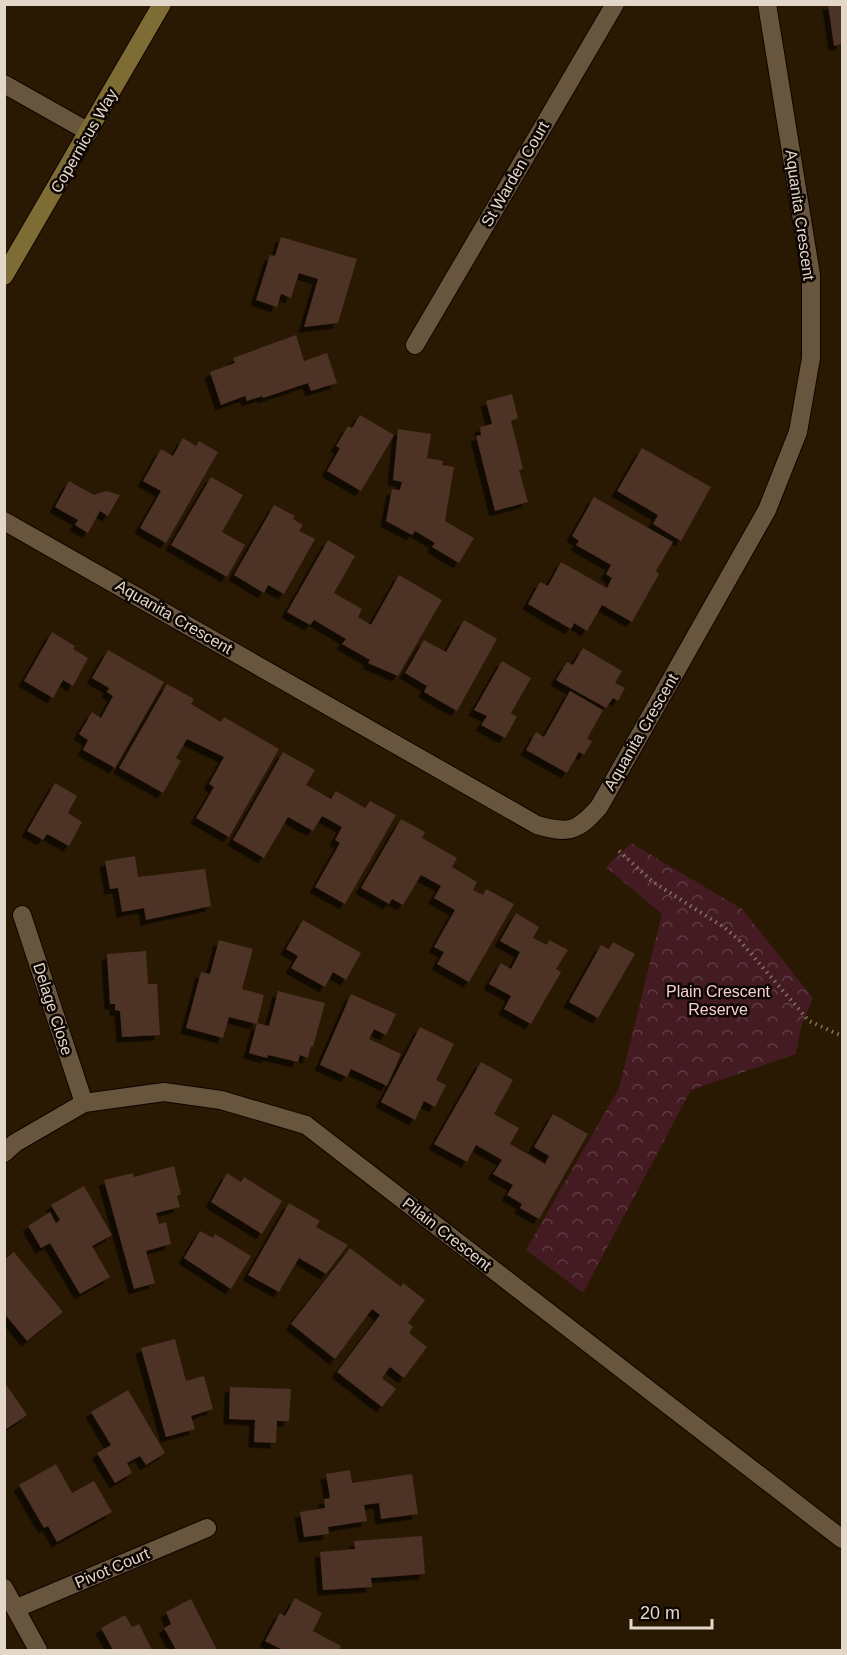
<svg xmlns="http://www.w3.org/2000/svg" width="847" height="1655" font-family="Arial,sans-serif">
	<defs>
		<pattern id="park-crowns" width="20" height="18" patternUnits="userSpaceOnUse" patternTransform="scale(1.5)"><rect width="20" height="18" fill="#441b23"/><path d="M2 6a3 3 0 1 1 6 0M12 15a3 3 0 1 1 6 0" fill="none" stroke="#5f3b42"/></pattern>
		<filter id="shadow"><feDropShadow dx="-5.5" dy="5.5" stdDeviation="0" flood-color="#0009"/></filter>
	</defs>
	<rect width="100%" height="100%" fill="#291802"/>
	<polygon fill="url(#park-crowns)" points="631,843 742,909 813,998 801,1027 796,1054 691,1090 583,1293 526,1250 619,1088 662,914 606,867"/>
	<g fill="#4d3127" filter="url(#shadow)">
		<polygon points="828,4 842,4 842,44 834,46"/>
		<polygon points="281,237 357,259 338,323 304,327 318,279 299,273 291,298 281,294 277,307 256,300 270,255 275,256"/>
		<polygon points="296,335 304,361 327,353 337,383 311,391 308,383 263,398 262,396 247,401 245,396 221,405 210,372 235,363 233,358"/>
		<polygon points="512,394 518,418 511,421 523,469 519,470 528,502 495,511 476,436 481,435 480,427 492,424 486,401"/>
		<polygon points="360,415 394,435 361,491 327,471 340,448 336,446 348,426 352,428"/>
		<polygon points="398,429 431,434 427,458 443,461 442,465 454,467 445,521 474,538 459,563 432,547 435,543 415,531 412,535 386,521 392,489 400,490 402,482 393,480"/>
		<polygon points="183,438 196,446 199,441 218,452 166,543 140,528 161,491 143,481 161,449 173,456"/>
		<polygon points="642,448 711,487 681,541 653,524 658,515 617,491"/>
		<polygon points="211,477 243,495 222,532 245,545 227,577 171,545"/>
		<polygon points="69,481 94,495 106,491 120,495 108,516 100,511 88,533 75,525 78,520 55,507"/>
		<polygon points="594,497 673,542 656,571 659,574 632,622 602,605 587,631 574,623 571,629 528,604 540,582 548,586 561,562 607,588 612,578 606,574 611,565 576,545 579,541 572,536"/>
		<polygon points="274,505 295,516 293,519 303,525 299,531 315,539 284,594 268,585 264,593 234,575"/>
		<polygon points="328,540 355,556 334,593 362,609 358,617 371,625 399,575 442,600 398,676 368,663 370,660 342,644 346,639 314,620 310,625 287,612"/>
		<polygon points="464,620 497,639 457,711 424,692 427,686 405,673 424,640 446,652"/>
		<polygon points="52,632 75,646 73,649 88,658 73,686 63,680 53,698 24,681"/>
		<polygon points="583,648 622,671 615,683 625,688 618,701 613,698 606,708 556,680 567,662 573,665"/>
		<polygon points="108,650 164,682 115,768 83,750 88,740 79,734 92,712 101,718 113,696 107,692 109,688 92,678"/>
		<polygon points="502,661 531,678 511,713 517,717 505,738 481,725 487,716 474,710"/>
		<polygon points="167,684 194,699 191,704 221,722 224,717 279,749 229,837 196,818 214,787 209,784 224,757 187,739 176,758 181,761 163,793 119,768"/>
		<polygon points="570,691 603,710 587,739 592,741 584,755 579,752 567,773 526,750 536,732 544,737"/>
		<polygon points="283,752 315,770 306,785 331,799 336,791 365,808 370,801 396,815 345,904 315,887 340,843 335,840 342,827 322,816 313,831 288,817 264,858 233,840"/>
		<polygon points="55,783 77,796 68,813 82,822 69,846 47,834 43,840 27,831"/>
		<polygon points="401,819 425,832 422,838 457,858 452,867 477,882 473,890 483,895 486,889 514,904 469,982 437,964 444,952 434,947 455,910 434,898 441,886 421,875 403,905 392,899 389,904 361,888"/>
		<polygon points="135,856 138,877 205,869 211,906 146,920 144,908 122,912 118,888 110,889 105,861"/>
		<polygon points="516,913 539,927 533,938 547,945 549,940 568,950 556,969 561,972 531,1024 504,1009 511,996 489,984 501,963 511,969 520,952 500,941"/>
		<polygon points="303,920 361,953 346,980 333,972 325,987 291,968 298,956 286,949"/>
		<polygon points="219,940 253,949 242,989 264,995 257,1024 229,1017 223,1038 186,1028 201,972 210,974"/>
		<polygon points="613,942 635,954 598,1018 569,1002 601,945 609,949"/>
		<polygon points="146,951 148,984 157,984 160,1035 122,1037 120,1011 115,1010 115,1004 110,1004 107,954"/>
		<polygon points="278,991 325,1003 313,1047 311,1046 308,1058 300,1055 298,1062 268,1055 267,1058 249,1053 257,1023 269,1026"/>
		<polygon points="351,994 396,1014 386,1035 374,1029 369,1039 401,1054 387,1086 351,1069 347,1077 320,1065"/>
		<polygon points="420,1027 454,1044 436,1080 446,1085 435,1107 424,1101 415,1120 381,1102"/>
		<polygon points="481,1062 513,1080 494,1114 519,1128 510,1144 545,1164 549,1156 534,1147 553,1114 588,1134 539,1219 520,1208 522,1204 507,1195 513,1185 493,1174 502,1160 476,1145 467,1162 434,1144"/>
		<polygon points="174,1166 181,1194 177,1196 180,1207 156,1213 159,1224 166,1222 171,1244 146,1251 155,1283 134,1289 104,1180 133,1173 134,1177"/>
		<polygon points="227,1173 241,1182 244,1177 282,1201 262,1234 211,1202"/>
		<polygon points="84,1186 112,1235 92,1246 110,1277 80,1294 50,1243 41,1248 28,1226 50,1212 56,1223 60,1220 51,1205"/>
		<polygon points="289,1203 320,1221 316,1227 348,1245 326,1274 299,1258 279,1292 248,1275"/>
		<polygon points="200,1231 213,1238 215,1234 251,1256 231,1289 184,1258"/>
		<polygon points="350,1248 401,1287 403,1283 425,1300 408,1323 413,1327 409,1333 427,1347 404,1378 390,1367 382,1378 396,1389 382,1407 337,1372 380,1315 372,1309 335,1359 291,1324"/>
		<polygon points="14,1252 63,1312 27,1341 4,1313 4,1260"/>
		<polygon points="175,1339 186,1381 204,1376 213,1409 191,1416 195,1429 166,1437 141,1348"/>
		<polygon points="5,1383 27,1415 5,1430"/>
		<polygon points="230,1387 291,1389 289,1421 277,1421 276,1443 254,1442 255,1420 229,1419"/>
		<polygon points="128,1390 165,1453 146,1465 140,1456 127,1463 132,1473 115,1483 97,1453 111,1445 91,1412"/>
		<polygon points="56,1464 72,1493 94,1481 112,1512 57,1542 48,1526 44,1528 19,1485"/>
		<polygon points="350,1470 352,1483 412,1474 418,1514 381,1519 379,1503 364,1505 367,1521 328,1527 329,1534 304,1537 300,1512 325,1508 324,1499 330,1498 326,1474"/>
		<polygon points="422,1536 425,1574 371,1578 372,1587 323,1590 320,1552 355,1549 354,1541"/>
		<polygon points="295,1598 322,1613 313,1631 341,1646 339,1650 283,1650 265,1641 280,1613 285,1616"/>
		<polygon points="191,1599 217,1650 176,1650 164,1628 171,1624 166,1612"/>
		<polygon points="125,1615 132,1627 139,1624 152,1650 113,1650 101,1628"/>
	</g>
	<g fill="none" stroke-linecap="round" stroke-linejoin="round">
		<defs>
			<g id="street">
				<polyline points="4,84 89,132"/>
				<polyline points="415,345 615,4"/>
				<path d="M4,521L537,825C568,834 577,832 599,807L767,510L798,432L811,358V275L767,4"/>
				<polyline points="22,915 84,1103"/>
				<polyline points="4,1153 15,1143 84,1103 164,1092 221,1100 306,1125 842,1539"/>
				<polyline points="4,1588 38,1650"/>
				<polyline points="17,1608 207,1528"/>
			</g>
			<polyline id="secondary" points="4,276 162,4"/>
		</defs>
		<use href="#street" stroke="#110400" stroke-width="20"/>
		<use href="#secondary" stroke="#110400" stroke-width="20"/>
		<polyline stroke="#837462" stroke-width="4" stroke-dasharray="1.5 4.5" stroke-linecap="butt" points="619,851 653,882 725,928 740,941 809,1021 842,1036"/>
		<use href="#street" stroke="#68553d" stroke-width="18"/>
		<use href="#secondary" stroke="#7e6c35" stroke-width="18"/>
	</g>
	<g text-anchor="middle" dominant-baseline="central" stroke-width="5" stroke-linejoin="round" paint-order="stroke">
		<g font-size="16" fill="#e3d7ca" stroke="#0c0501">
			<text transform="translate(84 141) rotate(-60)">Copernicus Way</text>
			<text transform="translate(515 174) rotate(-60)">St Warden Court</text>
			<text transform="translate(800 215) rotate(82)">Aquanita Crescent</text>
			<text transform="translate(174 617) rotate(30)">Aquanita Crescent</text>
			<text transform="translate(641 732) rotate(-60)">Aquanita Crescent</text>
			<text transform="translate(53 1009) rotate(72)">Delage Close</text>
			<text transform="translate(447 1234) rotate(38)">Pilain Crescent</text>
			<text transform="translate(112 1568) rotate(-23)">Pivot Court</text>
		</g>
		<g font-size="16" fill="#f7cfd4" stroke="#0c0501">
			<text x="718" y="991">Plain Crescent<tspan x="718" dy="18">Reserve</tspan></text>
		</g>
	</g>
	<rect width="847" height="1655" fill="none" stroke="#e3d7ca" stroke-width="12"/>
	<path d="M631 1619v9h81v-9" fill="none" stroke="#e3d7ca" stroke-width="3"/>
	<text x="640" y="1619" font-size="18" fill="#e3d7ca" stroke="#0c0501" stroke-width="4.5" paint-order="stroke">20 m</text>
</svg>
